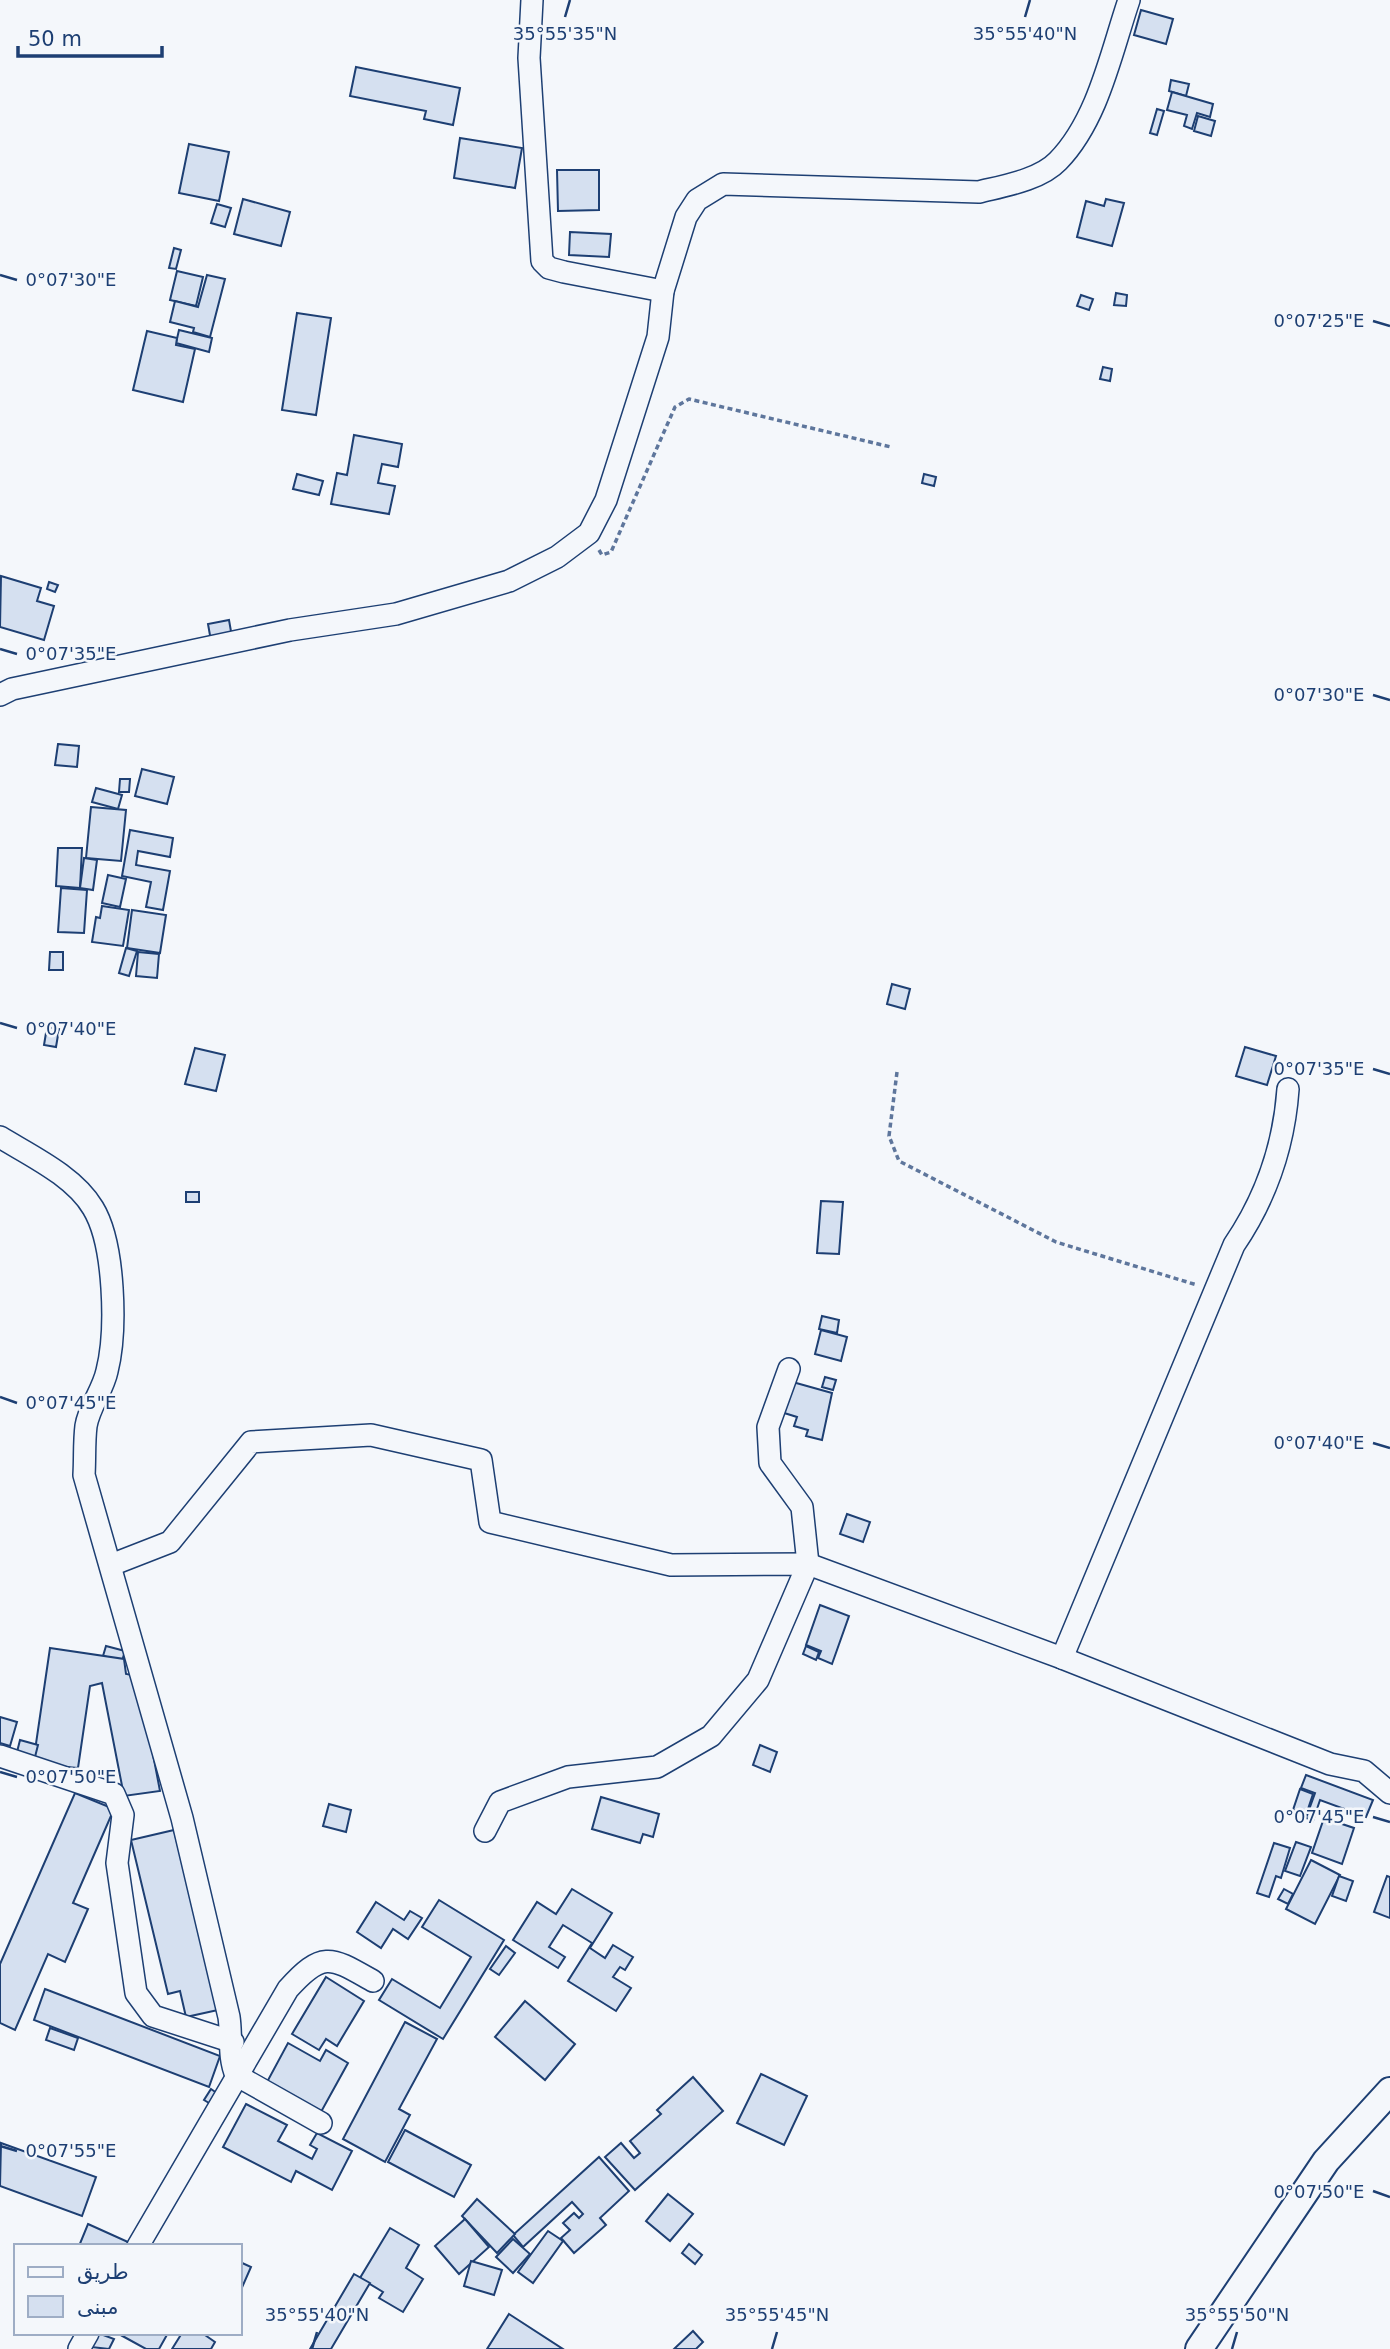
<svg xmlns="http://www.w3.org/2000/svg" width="1390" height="2349" font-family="'DejaVu Sans','Noto Sans Arabic',sans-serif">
	<rect width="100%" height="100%" fill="#f4f7fb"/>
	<g fill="#d5e0f0" stroke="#1d3f73" stroke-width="2">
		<polygon points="1141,10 1173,19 1166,44 1134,35"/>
		<polygon points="356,67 460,88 453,125 424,119 426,111 350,96"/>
		<polygon points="1171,80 1189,84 1186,96 1169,91"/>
		<polygon points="1172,92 1213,104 1210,117 1197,113 1192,129 1184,126 1187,115 1167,110"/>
		<polygon points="1157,109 1164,111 1157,135 1150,133"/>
		<polygon points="1198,116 1215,121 1211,136 1194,131"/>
		<polygon points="460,138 522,148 515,188 454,178"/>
		<polygon points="189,144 229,152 219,201 179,193"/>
		<polygon points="557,170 599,170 599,210 558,211"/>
		<polygon points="243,199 290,212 281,246 234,234"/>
		<polygon points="1106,199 1124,203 1112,246 1077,237 1086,201 1104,206"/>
		<polygon points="217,204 231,208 225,227 211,223"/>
		<polygon points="570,232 611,234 609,257 569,255"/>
		<polygon points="174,248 181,250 176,269 169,268"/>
		<polygon points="177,271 203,277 196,306 170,300"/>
		<polygon points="207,275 225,279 210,337 193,332 194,328 170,322 175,301 198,307"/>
		<polygon points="1116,293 1127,295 1126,306 1114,305"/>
		<polygon points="1081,295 1093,299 1089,310 1077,306"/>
		<polygon points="297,313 331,318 316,415 282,410"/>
		<polygon points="179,330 212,338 209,352 176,343"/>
		<polygon points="147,331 177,338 176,345 195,349 183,402 133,390"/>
		<polygon points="1103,367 1112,369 1110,381 1100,379"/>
		<polygon points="354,435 402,444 398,467 382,464 378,483 395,486 389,514 331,504 337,473 347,475"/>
		<polygon points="297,474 323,481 319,495 293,489"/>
		<polygon points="924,474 936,477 934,486 922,483"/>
		<polygon points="1,576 41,588 37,601 54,606 44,640 0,627"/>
		<polygon points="49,582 58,585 55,592 47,589"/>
		<polygon points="229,620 232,637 211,641 208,624"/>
		<polygon points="58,744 79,746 77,767 55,765"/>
		<polygon points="142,769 174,777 167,804 135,796"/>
		<polygon points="120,779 130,779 129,792 119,792"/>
		<polygon points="96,788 122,795 118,809 92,802"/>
		<polygon points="91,807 126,810 121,861 86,858"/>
		<polygon points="130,830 173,838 170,857 138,851 136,865 170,871 163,910 146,907 151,882 122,876"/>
		<polygon points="58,848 82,848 80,888 56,886"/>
		<polygon points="84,858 97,860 93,890 80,888"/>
		<polygon points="108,875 126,879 120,907 102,903"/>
		<polygon points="61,888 87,890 84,933 58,932"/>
		<polygon points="102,906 129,910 123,946 92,942 96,917 100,918"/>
		<polygon points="132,910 166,915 160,953 127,948"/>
		<polygon points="126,948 137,951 129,976 119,973"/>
		<polygon points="50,952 63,952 63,970 49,970"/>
		<polygon points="138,952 159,954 157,978 136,976"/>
		<polygon points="892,984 910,989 905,1009 887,1004"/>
		<polygon points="47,1027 59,1029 56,1047 44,1045"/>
		<polygon points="1245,1047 1276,1056 1267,1085 1236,1076"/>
		<polygon points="195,1048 225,1055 216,1091 185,1084"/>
		<rect x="186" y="1192" width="13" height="10"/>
		<polygon points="821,1201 843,1202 839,1254 817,1253"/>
		<polygon points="822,1316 839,1320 837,1333 819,1329"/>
		<polygon points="821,1330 847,1337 841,1361 815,1354"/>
		<polygon points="825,1377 836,1380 833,1390 822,1387"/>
		<polygon points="789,1381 832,1393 822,1440 806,1436 808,1430 794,1426 797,1417 781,1412"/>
		<polygon points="847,1514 870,1522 863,1542 840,1534"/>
		<polygon points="820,1605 849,1616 832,1664 818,1658 821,1651 806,1645"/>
		<polygon points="106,1646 125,1651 122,1661 103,1656"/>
		<polygon points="806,1646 819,1652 816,1660 803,1654"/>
		<polygon points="50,1648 124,1659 126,1674 138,1676 160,1791 124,1796 102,1683 90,1686 78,1768 33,1764"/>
		<polygon points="0,1717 17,1722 10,1746 0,1743"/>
		<polygon points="20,1740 38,1745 34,1761 16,1756"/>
		<polygon points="760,1745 777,1752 770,1772 753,1765"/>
		<polygon points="1306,1775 1373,1800 1366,1817 1320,1800 1313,1821 1306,1818 1315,1793 1301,1788"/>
		<polygon points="1300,1789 1313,1794 1306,1815 1293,1810"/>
		<polygon points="75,1793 114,1809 73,1903 88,1909 65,1962 48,1954 15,2030 0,2023 0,1964"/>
		<polygon points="601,1797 659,1814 653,1837 643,1834 640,1843 592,1829"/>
		<polygon points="329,1804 351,1810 346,1832 323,1826"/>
		<polygon points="1324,1818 1354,1828 1342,1864 1312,1853"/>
		<polygon points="174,1830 218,2010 186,2017 180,1991 168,1994 131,1840"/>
		<polygon points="1296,1842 1311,1847 1300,1876 1285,1871"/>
		<polygon points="1274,1843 1290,1848 1281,1878 1276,1876 1269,1897 1257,1893"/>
		<polygon points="1311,1860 1340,1875 1315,1924 1286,1909"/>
		<polygon points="1339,1876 1353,1881 1346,1901 1332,1896"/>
		<polygon points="1387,1876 1390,1877 1390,1918 1374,1912"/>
		<polygon points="572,1889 612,1913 590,1948 605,1958 613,1945 633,1957 625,1970 620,1967 613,1977 631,1988 616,2011 568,1981 592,1943 563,1925 549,1947 565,1957 558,1968 513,1940 537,1902 556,1914"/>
		<polygon points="1284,1889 1293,1894 1288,1904 1278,1899"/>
		<polygon points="439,1900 504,1940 443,2039 379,2000 392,1979 440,2008 471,1957 422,1927"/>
		<polygon points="376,1902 404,1920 410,1911 422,1918 408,1939 393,1929 381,1948 357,1932"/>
		<polygon points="506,1946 515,1953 499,1975 490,1969"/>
		<polygon points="326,1977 364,2001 337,2046 326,2039 319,2050 292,2034"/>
		<polygon points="45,1989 220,2056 209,2087 34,2020"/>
		<polygon points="525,2001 575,2044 545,2080 495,2037"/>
		<polygon points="405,2022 437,2039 399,2109 410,2115 385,2162 343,2139"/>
		<polygon points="50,2028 78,2038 74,2050 46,2040"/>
		<polygon points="288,2043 320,2061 326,2050 348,2063 321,2112 267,2082"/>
		<polygon points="761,2074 807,2096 784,2145 737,2123"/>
		<polygon points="693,2077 723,2111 635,2190 605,2157 621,2143 634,2158 640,2153 630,2141 661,2114 657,2110"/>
		<polygon points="211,2089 221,2096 214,2106 204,2100"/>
		<polygon points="246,2104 287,2125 278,2141 312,2159 317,2149 310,2145 317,2133 352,2151 332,2190 296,2171 291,2182 223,2147"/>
		<polygon points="405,2130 471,2165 454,2197 388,2162"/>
		<polygon points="1,2143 96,2177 82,2216 0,2186"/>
		<polygon points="599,2157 629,2191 600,2218 606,2225 574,2253 561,2238 570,2230 563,2223 574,2213 579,2218 583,2214 572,2202 523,2247 513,2235"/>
		<polygon points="668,2194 693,2214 670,2241 646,2221"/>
		<polygon points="477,2199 515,2234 497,2253 462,2216"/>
		<polygon points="465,2219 489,2247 459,2274 435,2246"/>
		<polygon points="88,2224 128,2242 126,2246 79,2246"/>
		<polygon points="390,2228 419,2245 406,2268 423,2279 403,2312 379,2298 383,2292 360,2278"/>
		<polygon points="548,2231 563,2241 533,2283 518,2272"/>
		<polygon points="513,2239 530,2254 513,2273 496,2257"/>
		<polygon points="689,2244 702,2255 695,2264 682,2253"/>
		<polygon points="471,2261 502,2270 494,2295 464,2286"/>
		<polygon points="240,2262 251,2267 240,2292"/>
		<polygon points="354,2274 370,2283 331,2349 310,2349"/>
		<polygon points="509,2314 563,2349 487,2349"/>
		<polygon points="693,2331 703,2342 696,2349 674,2349"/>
		<polygon points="98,2333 114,2339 109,2349 91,2347"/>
		<polygon points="117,2333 168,2333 159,2349 146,2349"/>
		<polygon points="182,2333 202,2333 215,2342 211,2349 172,2349"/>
	</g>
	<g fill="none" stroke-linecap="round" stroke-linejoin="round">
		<defs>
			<g id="minor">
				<polyline points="532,0 529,58 542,261 549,268 564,272 663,291"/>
				<path d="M0,695L12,689L290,630L396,614L509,581L557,557L589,533L606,500L658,337L663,291L686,217L697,200L723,184L979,192C1003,186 1040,180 1058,161C1098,120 1111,53 1129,0"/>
				<path d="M0,1137C31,1156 74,1176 93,1208C115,1244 117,1331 107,1371C103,1390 89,1407 86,1426C84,1442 85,1459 84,1475L182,1818L229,2017C232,2037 228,2057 236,2075L321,2123"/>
				<polyline points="111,1565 170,1542 251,1442 371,1435 481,1460 490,1522 671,1565 808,1564 1062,1658 1330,1764 1364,1771 1390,1793"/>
				<path d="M1062,1658L1234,1245C1266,1198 1284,1146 1288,1089"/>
				<polyline points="0,1756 114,1794 123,1815 117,1863 136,1993 153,2016 233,2042"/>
				<polyline points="485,1831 500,1802 568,1777 657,1767 711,1736 758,1680 808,1564 802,1507 770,1463 768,1427 789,1369"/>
				<path d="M138,2246L288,1989C323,1950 331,1957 373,1981"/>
				<polyline points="79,2349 88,2333"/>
			</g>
			<polyline id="major" points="1199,2349 1326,2161 1390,2091"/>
		</defs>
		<use href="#minor" stroke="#1d3f73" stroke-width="24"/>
		<use href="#major" stroke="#1d3f73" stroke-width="30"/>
		<g stroke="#5e769c" stroke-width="3.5" stroke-dasharray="5 3.5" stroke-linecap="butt">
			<polyline points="599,550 602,555 611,552 675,407 689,399 891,447"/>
			<polyline points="897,1072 889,1136 899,1161 1056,1242 1197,1285"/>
		</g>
		<use href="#minor" stroke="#f4f7fb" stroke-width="21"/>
		<use href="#major" stroke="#f4f7fb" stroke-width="26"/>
	</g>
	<path fill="none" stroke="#1d3f73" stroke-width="2.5" d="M565,17L570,0M1025,17L1030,0M0,275L17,280M1373,321L1390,326M0,649L17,654M1373,695L1390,700M0,1023L17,1028M1373,1069L1390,1074M0,1397L17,1403M1373,1443L1390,1448M0,1772L17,1777M1373,1817L1390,1822M0,2146L17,2151M1373,2191L1390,2197M312,2349L317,2332M772,2349L777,2332M1232,2349L1237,2332"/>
	<g font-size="18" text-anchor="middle" fill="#1d3f73" stroke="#f4f7fb" stroke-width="5" stroke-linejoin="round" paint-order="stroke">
		<text x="565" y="40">35°55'35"N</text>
		<text x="1025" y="40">35°55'40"N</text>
		<text x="71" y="286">0°07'30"E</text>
		<text x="1319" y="327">0°07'25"E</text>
		<text x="71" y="660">0°07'35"E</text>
		<text x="1319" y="701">0°07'30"E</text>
		<text x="71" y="1035">0°07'40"E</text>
		<text x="1319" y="1075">0°07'35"E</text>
		<text x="71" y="1409">0°07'45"E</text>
		<text x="1319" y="1449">0°07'40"E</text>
		<text x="71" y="1783">0°07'50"E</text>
		<text x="1319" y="1823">0°07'45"E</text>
		<text x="71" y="2157">0°07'55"E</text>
		<text x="1319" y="2198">0°07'50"E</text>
		<text x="317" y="2321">35°55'40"N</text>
		<text x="777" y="2321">35°55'45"N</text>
		<text x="1237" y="2321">35°55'50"N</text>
	</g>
	<rect x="14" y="2244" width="228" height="91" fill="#f4f7fb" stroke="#9eadc5" stroke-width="2"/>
	<rect x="28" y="2267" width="35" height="10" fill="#f4f7fb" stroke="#9eadc5" stroke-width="2"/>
	<text x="77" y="2279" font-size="21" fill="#1d3f73">طريق</text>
	<rect x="28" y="2296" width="35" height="21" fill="#d5e0f0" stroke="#9eadc5" stroke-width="2"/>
	<text x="77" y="2314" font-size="21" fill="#1d3f73">مبنى</text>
	<path d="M18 46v10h144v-10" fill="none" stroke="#1d3f73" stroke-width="3.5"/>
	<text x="28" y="46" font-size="21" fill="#1d3f73" stroke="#f4f7fb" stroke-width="5" paint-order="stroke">50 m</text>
</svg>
